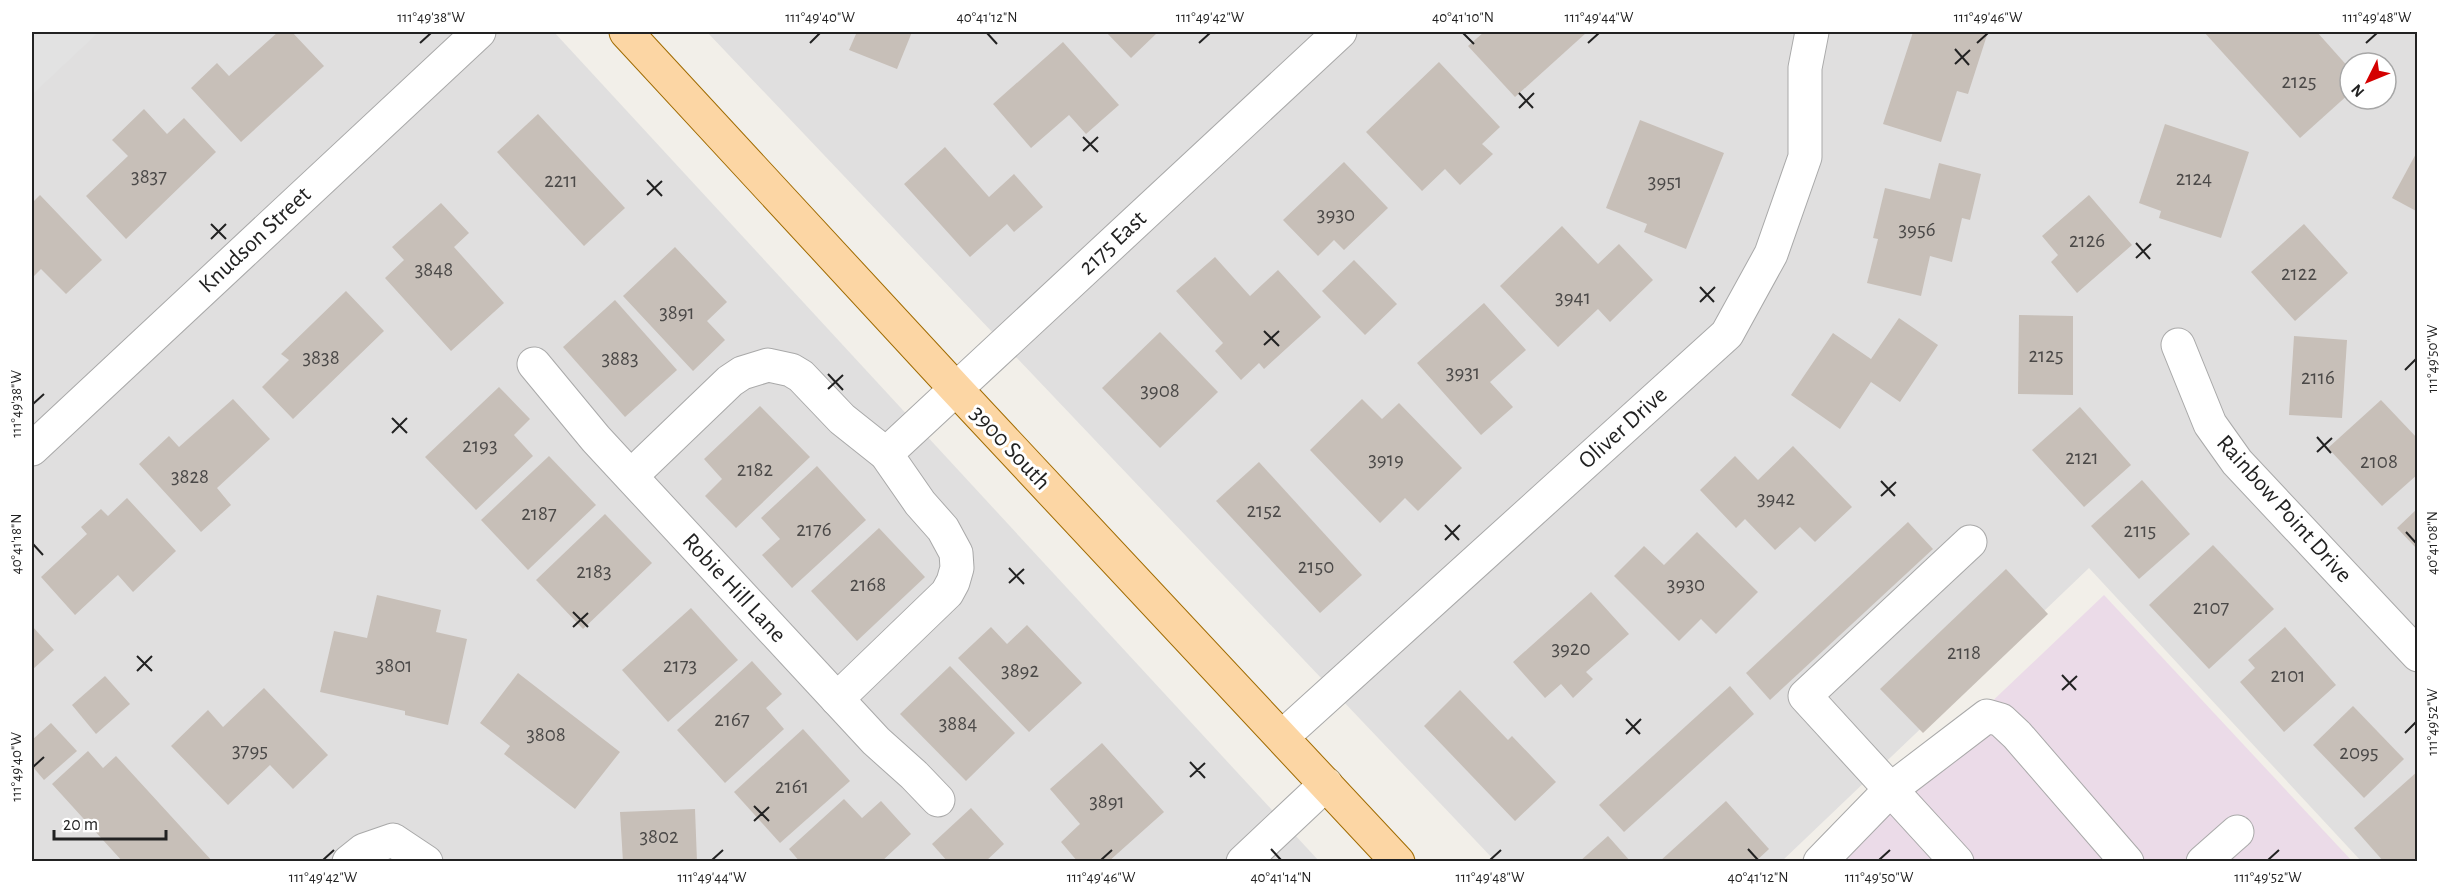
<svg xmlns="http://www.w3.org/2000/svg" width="2449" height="893" font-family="'Alegreya Sans',sans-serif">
	<rect width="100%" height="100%" fill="#f2efe9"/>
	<g fill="#e0dfdf" fill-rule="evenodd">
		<polygon points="74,32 554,32 1319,861 32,861 32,74"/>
		<path d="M707,32H2417V861H2361L2089,568L1782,861H1495ZM2350,63H2386V99H2350Z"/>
	</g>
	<polygon fill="#ebdbe8" points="2104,595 2352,861 1823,862"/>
	<polygon fill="#e2e2e2" points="32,32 99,32 32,95"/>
	<g fill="#c7bfb8">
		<polygon points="278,32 292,32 324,66 241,142 191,88 217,63 229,76"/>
		<polygon points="849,32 912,32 897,69 849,50 856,34"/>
		<polygon points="1106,32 1158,32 1131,58"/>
		<polygon points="1484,32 1585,32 1586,33 1515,97 1468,46"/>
		<polygon points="1913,32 1929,34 1930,32 1988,32 1968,94 1957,91 1941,142 1883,124"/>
		<polygon points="2204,32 2317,32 2350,69 2350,93 2300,138"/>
		<polygon points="1063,42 1119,105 1086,134 1069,115 1031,148 993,104"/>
		<polygon points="1439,62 1500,127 1482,144 1493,154 1460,185 1445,169 1422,191 1366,132"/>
		<polygon points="144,109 167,134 184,118 216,152 126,239 86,196 128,156 112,140"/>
		<polygon points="538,114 625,208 584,246 497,152"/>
		<polygon points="1640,120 1724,153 1686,249 1644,232 1647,224 1606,208"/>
		<polygon points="2165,124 2249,152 2221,238 2159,218 2161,211 2139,203"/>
		<polygon points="945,147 989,197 1014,174 1043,207 1014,232 1007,224 970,257 904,184"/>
		<polygon points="2418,150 2418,212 2392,198"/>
		<polygon points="1344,162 1388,208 1344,250 1334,240 1318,256 1283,220"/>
		<polygon points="1939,163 1981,174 1970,220 1962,218 1952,262 1930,256 1921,296 1867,283 1878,239 1873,238 1885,188 1930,199"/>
		<polygon points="40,195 102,260 66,294 41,269 32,278 32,203"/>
		<polygon points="2089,195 2132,245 2077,293 2051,262 2058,255 2042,236"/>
		<polygon points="441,203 469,233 454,247 504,303 451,351 385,278 404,260 392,247"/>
		<polygon points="2304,224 2348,273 2295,321 2251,272"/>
		<polygon points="1562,226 1598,264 1619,244 1653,280 1610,322 1598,309 1558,347 1500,286"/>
		<polygon points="675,247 727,302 707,321 725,340 693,371 623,296"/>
		<polygon points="1215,257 1250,296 1278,270 1321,317 1264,369 1259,363 1241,380 1215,351 1223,343 1176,291"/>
		<polygon points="1354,260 1397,304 1365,335 1322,291"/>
		<polygon points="346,291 384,331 293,419 262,387 289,360 281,354"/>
		<polygon points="615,300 677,370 625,417 563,347"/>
		<polygon points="1484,303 1526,350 1490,382 1513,407 1481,435 1417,363"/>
		<polygon points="2019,315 2073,316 2073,395 2018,394"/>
		<polygon points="1899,318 1938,345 1900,402 1871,382 1840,429 1791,395 1833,333 1871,359"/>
		<polygon points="1160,332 1218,392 1160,448 1102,388"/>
		<polygon points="2294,336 2347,340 2342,418 2289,415"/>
		<polygon points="499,387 530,419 514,435 533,456 476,510 425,457"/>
		<polygon points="233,399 270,439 217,488 231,505 201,532 139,464 169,436 179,447"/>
		<polygon points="1362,399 1382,419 1399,403 1462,468 1418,511 1405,498 1380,523 1310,450"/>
		<polygon points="2381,400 2418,439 2418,474 2382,506 2328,448"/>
		<polygon points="760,406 810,457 736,528 705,496 722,479 704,459"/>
		<polygon points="2080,407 2131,465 2084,507 2032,450"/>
		<polygon points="1793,446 1852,507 1815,542 1800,527 1775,550 1745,519 1736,528 1700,490 1735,456 1758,480"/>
		<polygon points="549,456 596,505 528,570 481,520"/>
		<polygon points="1259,462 1362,575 1320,613 1216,501"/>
		<polygon points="817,466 866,520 792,588 762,555 780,539 761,518"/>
		<polygon points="2142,480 2190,534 2139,579 2091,526"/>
		<polygon points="127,498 176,551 133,592 118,575 75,615 41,577 87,534 81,527 101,509 108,516"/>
		<polygon points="2418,508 2418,550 2397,528"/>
		<polygon points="605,514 652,563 583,629 536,580"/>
		<polygon points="1908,522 1933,549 1770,700 1746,673"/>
		<polygon points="879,528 925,577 857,641 811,591"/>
		<polygon points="1697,532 1758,592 1716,634 1701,619 1679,641 1614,576 1644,546 1664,565"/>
		<polygon points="2213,545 2274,609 2209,669 2149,605"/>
		<polygon points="2006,569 2048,614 1923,733 1880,689"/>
		<polygon points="1591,592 1629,634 1586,672 1593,679 1573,698 1561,684 1545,698 1513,662"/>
		<polygon points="377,595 441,610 436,632 467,639 448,725 405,715 405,711 320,692 334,631 367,638"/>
		<polygon points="691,608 738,660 668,722 622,670"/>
		<polygon points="1027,625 1082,683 1029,732 958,658 991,627 1007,644"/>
		<polygon points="32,626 54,650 32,670"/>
		<polygon points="2285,627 2336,685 2284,732 2240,682 2255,668 2248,660"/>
		<polygon points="752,661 782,694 766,708 784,729 725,783 677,730"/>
		<polygon points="950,666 1015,733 966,781 900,714"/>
		<polygon points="518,673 620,752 575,809 504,754 510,746 480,723"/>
		<polygon points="105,676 130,704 96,734 72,705"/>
		<polygon points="1730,686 1754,714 1624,832 1599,805"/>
		<polygon points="264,688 328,755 293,789 270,765 228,805 171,746 208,710 223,727"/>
		<polygon points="1460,690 1508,740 1512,736 1556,782 1515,821 1424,726"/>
		<polygon points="2353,706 2404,759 2364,798 2313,745"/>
		<polygon points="51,723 77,751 44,780 32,766 32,740"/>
		<polygon points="803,729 850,781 780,843 734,792"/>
		<polygon points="1102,743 1164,812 1108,862 1078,862 1061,842 1080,824 1050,789"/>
		<polygon points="88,751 103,768 116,756 213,862 123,862 52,784"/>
		<polygon points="2418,771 2418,862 2384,862 2354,828"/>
		<polygon points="844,799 862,818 881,801 911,834 881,862 800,862 789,849"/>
		<polygon points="1726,801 1769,849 1755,862 1659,862"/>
		<polygon points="971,808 1004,844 985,862 948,862 932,844"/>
		<polygon points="695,809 697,862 623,862 620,812"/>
		<polygon points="1608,836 1631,862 1579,862"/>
	</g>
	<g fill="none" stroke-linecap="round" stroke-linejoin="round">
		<defs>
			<g id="minor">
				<polyline points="2178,345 2210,424 2237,462 2418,655"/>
				<polyline points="534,364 596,439 876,741 914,775 938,800"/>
				<polyline points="32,449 479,32"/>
				<polyline points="886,454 1340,32"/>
				<polyline points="631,476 730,381 742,373 768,365 791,370 801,376 842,419 886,454 920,503 943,529 956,553 957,568 953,582 947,593 837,699"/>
				<polyline points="1282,737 1727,334 1771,254 1805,157 1805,68 1812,32"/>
				<polyline points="349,862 364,850 393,840 426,862"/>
				<polyline points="1243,862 1326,784"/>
				<polyline points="1820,862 1890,790 1987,716 2001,720 2017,735 2127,862"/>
				<polyline points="1957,862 1805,696 1970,542"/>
				<polyline points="2203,862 2237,832"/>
			</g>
			<polyline id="major" points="626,32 955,388 1398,862"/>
		</defs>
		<use href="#minor" stroke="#a9a9a9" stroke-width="35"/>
		<use href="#major" stroke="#a06b00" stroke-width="35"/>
		<use href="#minor" stroke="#fff" stroke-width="33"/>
		<use href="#major" stroke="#fcd6a4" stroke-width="33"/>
	</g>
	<path fill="none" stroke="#222" stroke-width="2" d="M987,33L997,44M1463,33L1474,44M420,43L431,33M810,43L820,33M1199,43L1210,33M1588,43L1599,33M1977,43L1988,33M2366,43L2377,33M1955,49L1969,65M1955,64L1970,50M1519,93L1533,108M1519,108L1534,93M1083,137L1098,152M1083,151L1098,137M647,180L662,196M647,195L662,181M211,224L226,239M211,239L226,224M2136,243L2150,259M2136,258L2151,244M1700,287L1714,302M1700,302L1715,287M1264,331L1279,346M1264,345L1279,331M2405,370L2416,359M828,374L843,390M828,389L843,375M33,404L44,394M392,418L407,433M392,433L407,418M2317,437L2331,453M2317,452L2332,438M1881,481L1895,496M1881,496L1896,482M1445,525L1459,540M2406,532L2416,543M1445,540L1460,525M33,544L43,555M1009,568L1024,584M1009,583L1024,569M573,612L588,627M573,627L588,613M137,656L152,671M137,671L152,656M2062,675L2076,690M2062,690L2077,676M1626,719L1640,734M2405,733L2416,722M1626,734L1641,719M1190,762L1205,778M33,767L44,757M1190,777L1205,763M754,806L769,821M754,821L769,807M1271,849L1281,860M1748,849L1758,860M323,860L334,850M712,860L723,850M1101,860L1112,850M1490,860L1501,850M1879,860L1890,850M2268,860L2279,850"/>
	<g text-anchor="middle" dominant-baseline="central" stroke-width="6" stroke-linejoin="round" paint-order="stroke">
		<g font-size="21" fill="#4b4948">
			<text x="2299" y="81">2125</text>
			<text x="149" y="176">3837</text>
			<text x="2194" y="178">2124</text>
			<text x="561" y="180">2211</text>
			<text x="1665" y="181">3951</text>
			<text x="1336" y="214">3930</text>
			<text x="1917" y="229">3956</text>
			<text x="2087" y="240">2126</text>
			<text x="434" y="269">3848</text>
			<text x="2299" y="273">2122</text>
			<text x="1573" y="297">3941</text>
			<text x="677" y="312">3891</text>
			<text x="2046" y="355">2125</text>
			<text x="321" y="357">3838</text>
			<text x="620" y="358">3883</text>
			<text x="1463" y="372">3931</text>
			<text x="2318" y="377">2116</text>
			<text x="1160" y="390">3908</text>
			<text x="480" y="445">2193</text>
			<text x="2082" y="457">2121</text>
			<text x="1386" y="459">3919</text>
			<text x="2379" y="461">2108</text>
			<text x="755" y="469">2182</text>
			<text x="190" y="476">3828</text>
			<text x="1776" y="498">3942</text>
			<text x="1264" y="510">2152</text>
			<text x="539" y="513">2187</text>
			<text x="814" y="529">2176</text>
			<text x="2140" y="530">2115</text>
			<text x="1316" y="566">2150</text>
			<text x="594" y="571">2183</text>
			<text x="868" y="584">2168</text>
			<text x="1686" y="584">3930</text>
			<text x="2211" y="607">2107</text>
			<text x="1571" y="648">3920</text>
			<text x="1964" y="652">2118</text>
			<text x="394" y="665">3801</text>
			<text x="680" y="665">2173</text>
			<text x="1020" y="670">3892</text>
			<text x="2288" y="675">2101</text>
			<text x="732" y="719">2167</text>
			<text x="958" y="723">3884</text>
			<text x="546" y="734">3808</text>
			<text x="250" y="750">3795</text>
			<text x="2359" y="752">2095</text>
			<text x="792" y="786">2161</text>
			<text x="1107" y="801">3891</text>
			<text x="659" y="836">3802</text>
		</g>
		<g font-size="24" fill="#222" stroke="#fff">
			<text transform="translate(255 240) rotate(-43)">Knudson Street</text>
			<text transform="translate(1113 243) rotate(-43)">2175 East</text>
			<text transform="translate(1623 428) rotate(-42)">Oliver Drive</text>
			<text transform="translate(1010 448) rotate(47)">3900 South</text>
			<text transform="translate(2284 509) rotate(48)">Rainbow Point Drive</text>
			<text transform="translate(734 588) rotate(47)">Robie Hill Lane</text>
		</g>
	</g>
	<rect width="2449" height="893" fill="none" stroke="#ffffff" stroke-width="66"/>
	<g transform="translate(2368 81) rotate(227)"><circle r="28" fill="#ffffff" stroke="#a7a7a7" stroke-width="1.5"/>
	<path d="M0-4.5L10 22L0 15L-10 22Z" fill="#d40000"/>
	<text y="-9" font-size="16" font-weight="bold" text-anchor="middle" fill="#222222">N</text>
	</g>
	<path d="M54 830v9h112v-9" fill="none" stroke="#222222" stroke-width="3"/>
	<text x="63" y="830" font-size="18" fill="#222222" stroke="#ffffff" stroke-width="4.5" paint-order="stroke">20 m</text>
	<rect x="33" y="33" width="2383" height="827" fill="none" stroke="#222" stroke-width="2"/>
	<g font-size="15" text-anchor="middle" fill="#222">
		<text x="431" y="22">111°49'38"W</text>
		<text x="820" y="22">111°49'40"W</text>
		<text x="987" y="22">40°41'12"N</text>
		<text x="1210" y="22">111°49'42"W</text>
		<text x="1463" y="22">40°41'10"N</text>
		<text x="1599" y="22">111°49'44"W</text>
		<text x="1988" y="22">111°49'46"W</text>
		<text x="2377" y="22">111°49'48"W</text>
		<text transform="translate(2432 359) rotate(-90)" y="5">111°49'50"W</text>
		<text transform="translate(16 404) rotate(-90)" y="5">111°49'38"W</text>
		<text transform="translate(2432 543) rotate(-90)" y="5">40°41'08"N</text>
		<text transform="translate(16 544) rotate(-90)" y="5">40°41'18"N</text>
		<text transform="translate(2432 722) rotate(-90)" y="5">111°49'52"W</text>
		<text transform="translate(16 767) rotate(-90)" y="5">111°49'40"W</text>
		<text x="323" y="882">111°49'42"W</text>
		<text x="712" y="882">111°49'44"W</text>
		<text x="1101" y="882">111°49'46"W</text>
		<text x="1281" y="882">40°41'14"N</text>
		<text x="1490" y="882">111°49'48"W</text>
		<text x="1758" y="882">40°41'12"N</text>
		<text x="1879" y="882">111°49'50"W</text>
		<text x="2268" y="882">111°49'52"W</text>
	</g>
</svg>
